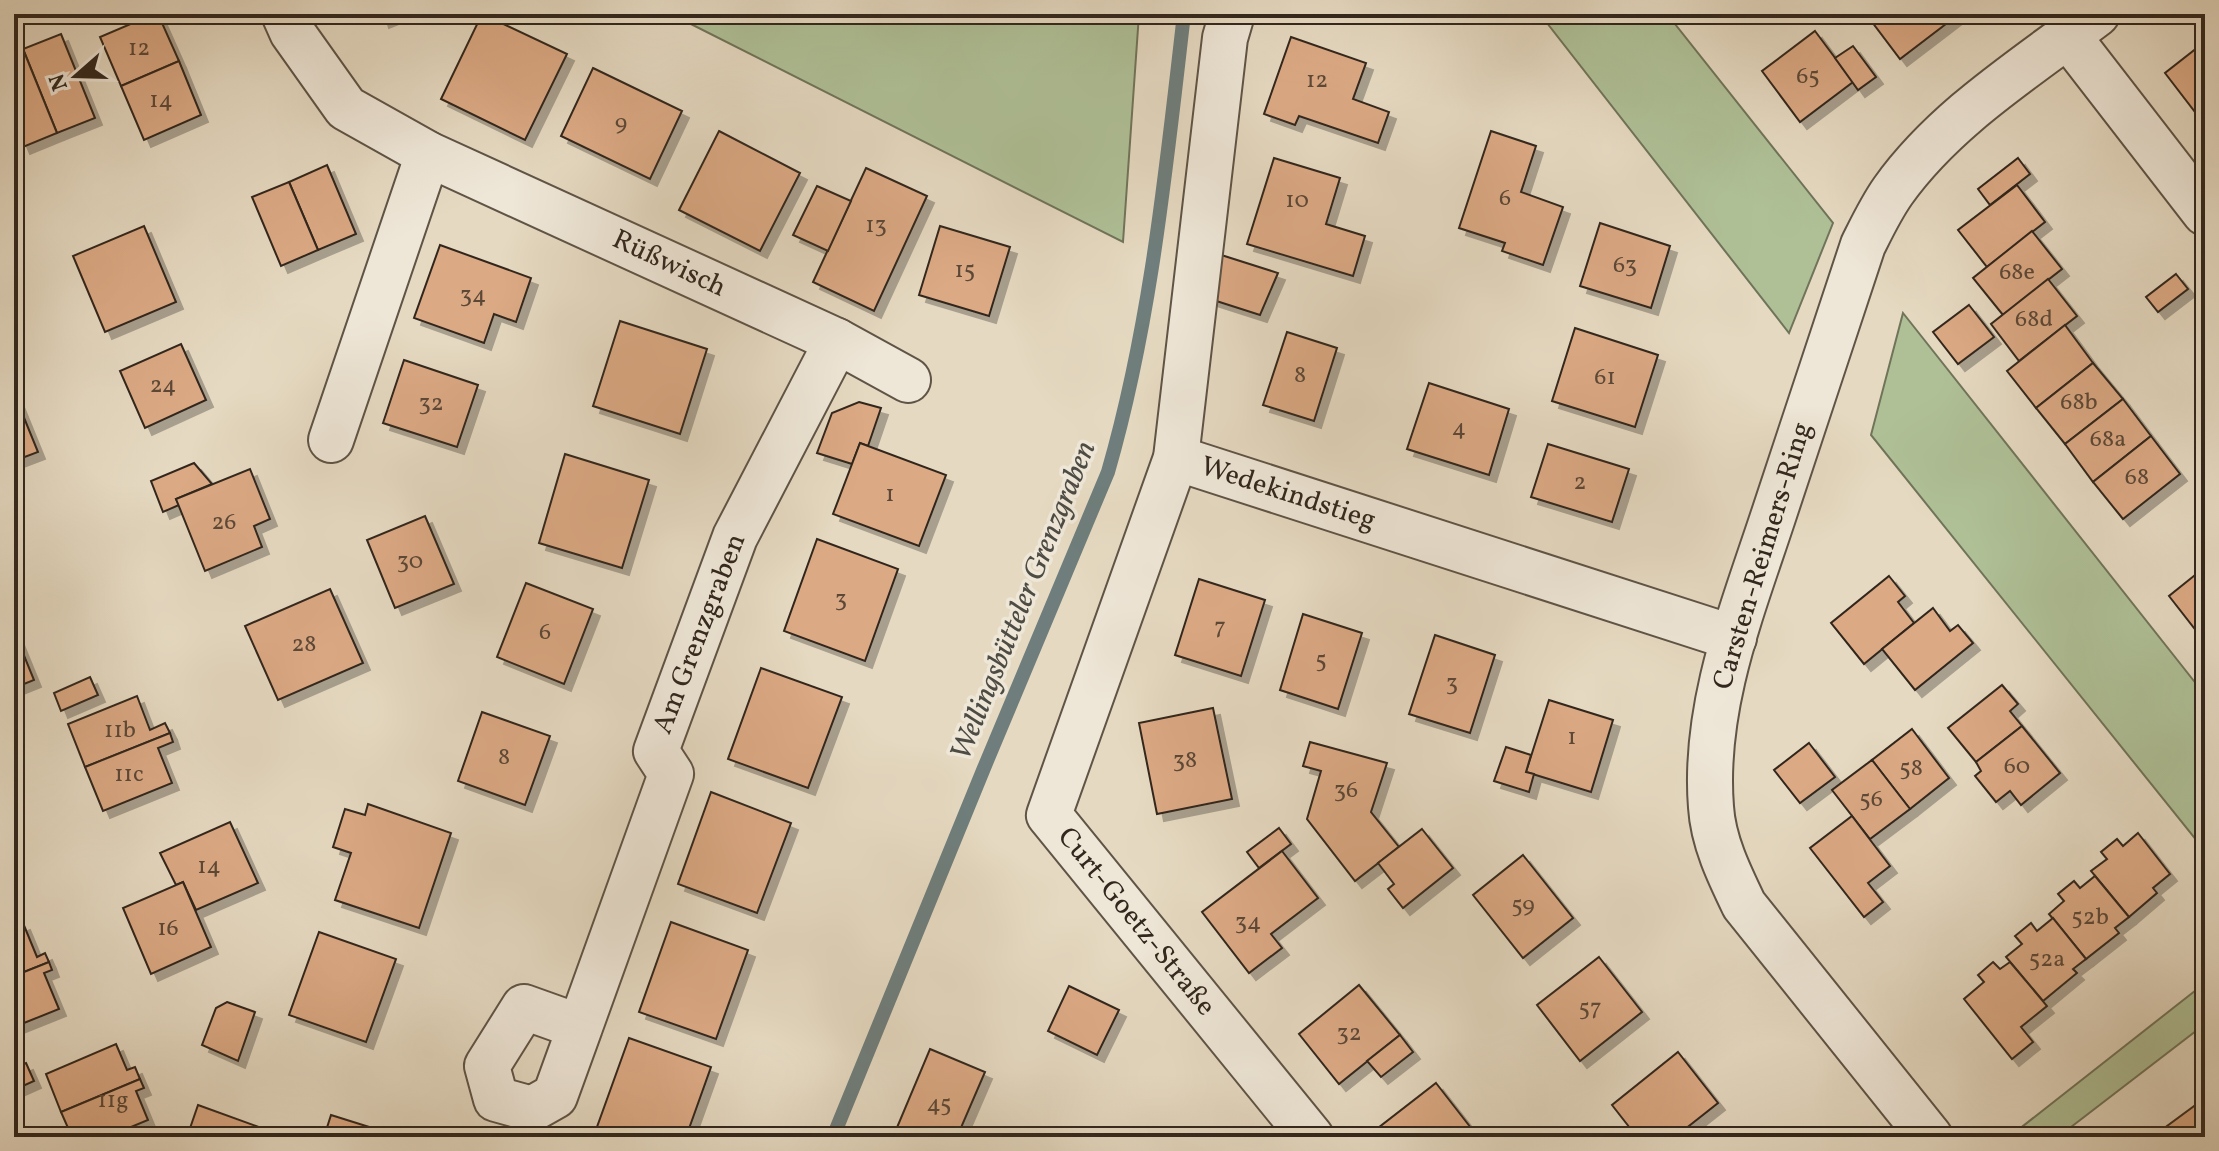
<svg xmlns="http://www.w3.org/2000/svg" width="2219" height="1151" font-family="Vollkorn,serif">
	<defs>
		<filter id="shadow"><feDropShadow dx="7" dy="7" stdDeviation="0" flood-color="#0004"/></filter>
	</defs>
	<rect width="100%" height="100%" fill="#e5d9c1"/>
	<filter id="stains"><feTurbulence type="fractalNoise" baseFrequency=".0025" numOctaves="4"/><feColorMatrix values="0 0 0 0 .2 0 0 0 0 .09 0 0 0 0 .02 0 0 0 .5 -.17"/></filter>
	<radialGradient id="worn" r=".72"><stop offset=".6" stop-color="#630" stop-opacity="0"/><stop offset="1" stop-color="#630" stop-opacity=".3"/></radialGradient>
	<g fill="#afc097" stroke="#70745a" stroke-width="2">
		<polygon points="671,14 1139,14 1123,242"/>
		<polygon points="1540,14 1667,14 1833,223 1789,333"/>
		<polygon points="1903,313 2205,695 2205,851 1871,435"/>
		<polygon points="2205,983 2205,1024 2058,1137 2009,1137"/>
	</g>
	<g fill="none" stroke-linecap="round" stroke-linejoin="round">
		<path stroke="#6f7e7c" stroke-width="14" d="M833,1137L984,768L1108,472C1151,323 1166,168 1184,14"/>
	</g>
	<g fill="#dba984" stroke="#32271d" stroke-width="2" filter="url(#shadow)">
		<polygon points="154,14 158,14 179,61 121,86 100,37"/>
		<polygon points="380,14 399,14 382,21"/>
		<polygon points="482,14 567,54 525,140 441,99"/>
		<polygon points="1866,14 1959,14 1900,59"/>
		<polygon points="1815,31 1853,82 1800,122 1762,71"/>
		<polygon points="61,34 95,118 57,133 23,49"/>
		<polygon points="1291,37 1366,63 1353,99 1389,112 1378,143 1299,116 1295,125 1264,114"/>
		<polygon points="2202,44 2205,48 2205,125 2165,73"/>
		<polygon points="1853,46 1876,77 1858,90 1835,58"/>
		<polygon points="23,49 57,133 23,147 14,125 14,53"/>
		<polygon points="179,61 201,115 144,140 121,86"/>
		<polygon points="593,68 682,111 650,179 561,136"/>
		<polygon points="719,131 800,173 760,251 679,210"/>
		<polygon points="1491,131 1536,146 1521,192 1563,207 1543,265 1502,251 1505,243 1459,228"/>
		<polygon points="1274,158 1340,178 1326,224 1365,236 1353,276 1247,244"/>
		<polygon points="2018,158 2030,174 1990,205 1978,189"/>
		<polygon points="327,165 356,234 318,250 289,182"/>
		<polygon points="866,168 927,196 874,311 813,282"/>
		<polygon points="289,182 318,250 281,266 252,197"/>
		<polygon points="2017,185 2045,222 1987,267 1958,230"/>
		<polygon points="817,186 851,201 828,251 793,235"/>
		<polygon points="1600,223 1670,246 1651,308 1580,286"/>
		<polygon points="144,226 176,302 105,332 73,256"/>
		<polygon points="940,226 1010,247 989,316 919,295"/>
		<polygon points="2032,231 2062,269 2003,315 1973,278"/>
		<polygon points="440,245 531,278 516,322 494,314 484,343 414,318"/>
		<polygon points="1215,253 1278,273 1260,315 1207,298"/>
		<polygon points="2176,274 2188,289 2158,312 2146,297"/>
		<polygon points="2048,279 2077,316 2019,361 1991,324"/>
		<polygon points="1969,305 1994,337 1958,364 1933,332"/>
		<polygon points="620,321 707,349 680,434 593,406"/>
		<polygon points="2065,325 2093,363 2036,408 2007,371"/>
		<polygon points="1575,328 1658,355 1635,427 1552,401"/>
		<polygon points="1287,332 1337,348 1314,421 1263,405"/>
		<polygon points="181,344 206,400 145,428 120,371"/>
		<polygon points="404,360 478,385 457,447 383,423"/>
		<polygon points="2093,363 2123,399 2065,444 2036,408"/>
		<polygon points="1429,383 1509,409 1489,475 1407,449"/>
		<polygon points="16,398 38,452 14,461 14,399"/>
		<polygon points="2123,399 2151,436 2093,482 2065,444"/>
		<polygon points="859,402 881,408 868,446 860,443 852,464 817,453 832,413"/>
		<polygon points="2151,436 2180,474 2123,519 2093,482"/>
		<polygon points="860,443 946,475 919,546 833,514"/>
		<polygon points="1548,444 1629,469 1612,522 1531,497"/>
		<polygon points="565,454 649,480 622,568 539,543"/>
		<polygon points="194,463 212,484 176,499 179,505 163,512 151,481"/>
		<polygon points="250,469 270,519 254,526 262,547 205,571 176,499"/>
		<polygon points="425,516 454,584 395,608 367,540"/>
		<polygon points="817,539 898,569 865,661 784,631"/>
		<polygon points="2205,567 2205,642 2169,596"/>
		<polygon points="1889,576 1905,596 1898,602 1914,623 1864,664 1831,623"/>
		<polygon points="1199,579 1265,600 1241,676 1175,655"/>
		<polygon points="526,583 593,609 564,684 497,657"/>
		<polygon points="330,589 363,663 278,700 245,626"/>
		<polygon points="1933,608 1950,631 1958,625 1973,643 1915,690 1882,649"/>
		<polygon points="1303,614 1362,633 1338,709 1280,690"/>
		<polygon points="14,631 34,680 14,688"/>
		<polygon points="1435,635 1495,655 1470,733 1409,714"/>
		<polygon points="761,668 842,697 808,788 728,759"/>
		<polygon points="90,677 98,695 61,711 54,693"/>
		<polygon points="2002,685 2018,704 2010,711 2022,726 1976,762 1948,728"/>
		<polygon points="137,696 150,730 165,723 170,733 85,767 68,724"/>
		<polygon points="1549,700 1613,720 1591,792 1526,772"/>
		<polygon points="1213,708 1232,799 1157,814 1139,723"/>
		<polygon points="482,712 550,736 525,805 458,781"/>
		<polygon points="2022,726 2060,773 2021,805 2010,791 1996,802 1975,776 1981,771 1976,762"/>
		<polygon points="1912,729 1949,778 1910,809 1872,760"/>
		<polygon points="170,733 173,742 158,748 172,783 103,811 85,767"/>
		<polygon points="1310,742 1387,763 1371,812 1399,847 1355,881 1307,819 1321,771 1303,766"/>
		<polygon points="1809,743 1835,777 1800,803 1774,770"/>
		<polygon points="1506,747 1531,755 1526,772 1534,774 1529,792 1494,781"/>
		<polygon points="1872,760 1910,809 1870,839 1832,790"/>
		<polygon points="711,792 791,823 757,913 678,884"/>
		<polygon points="368,804 451,833 419,928 335,900 351,853 333,847 345,809 365,815"/>
		<polygon points="1852,816 1890,866 1868,883 1883,902 1864,917 1810,848"/>
		<polygon points="230,822 258,883 196,910 183,882 176,885 160,853"/>
		<polygon points="1279,828 1291,844 1259,868 1247,852"/>
		<polygon points="1422,829 1453,868 1403,908 1388,889 1394,884 1378,863"/>
		<polygon points="2138,833 2170,874 2153,888 2157,893 2129,917 2091,871 2107,859 2101,852 2117,839 2123,846"/>
		<polygon points="1282,851 1318,898 1271,934 1282,948 1249,973 1202,912"/>
		<polygon points="1523,855 1573,918 1523,958 1473,895"/>
		<polygon points="2095,876 2129,917 2115,928 2119,933 2086,959 2049,914 2064,901 2058,894 2074,881 2080,888"/>
		<polygon points="183,882 211,947 151,974 123,908"/>
		<polygon points="2053,918 2086,959 2073,969 2077,973 2043,1001 2006,957 2022,944 2015,936 2031,923 2037,931"/>
		<polygon points="671,922 748,950 716,1039 639,1012"/>
		<polygon points="23,923 37,957 45,953 49,962 14,976 14,927"/>
		<polygon points="319,932 396,959 366,1042 289,1015"/>
		<polygon points="1599,957 1642,1012 1580,1061 1537,1005"/>
		<polygon points="49,962 52,970 44,973 59,1009 14,1027 14,976"/>
		<polygon points="1993,962 2000,969 2010,962 2047,1006 2021,1027 2033,1042 2012,1059 1964,999 1984,982 1978,975"/>
		<polygon points="1359,985 1400,1035 1339,1084 1299,1034"/>
		<polygon points="1069,986 1119,1010 1097,1055 1048,1031"/>
		<polygon points="227,1002 255,1012 238,1061 202,1045 216,1008"/>
		<polygon points="1400,1035 1413,1052 1381,1077 1367,1061"/>
		<polygon points="629,1038 711,1067 686,1137 624,1137 597,1127"/>
		<polygon points="116,1044 127,1070 135,1067 140,1079 61,1112 46,1074"/>
		<polygon points="930,1049 985,1072 957,1137 893,1137"/>
		<polygon points="1678,1052 1718,1103 1675,1137 1637,1137 1612,1105"/>
		<polygon points="26,1063 34,1081 14,1090 14,1068"/>
		<polygon points="140,1079 144,1088 136,1091 148,1120 107,1137 72,1137 61,1112"/>
		<polygon points="1436,1083 1478,1137 1385,1137 1378,1128"/>
		<polygon points="2205,1098 2205,1137 2169,1137 2163,1129"/>
		<polygon points="198,1105 278,1134 277,1137 187,1137"/>
		<polygon points="331,1115 398,1136 398,1137 324,1137"/>
	</g>
	<g fill="none" stroke-linecap="round" stroke-linejoin="round">
		<defs>
			<g id="minor">
				<polyline points="284,14 292,32 346,108 428,154 837,341 908,380"/>
				<polyline points="1232,14 1225,38 1176,458 1049,815 1311,1137"/>
				<polyline points="2068,36 2205,213"/>
				<polyline points="331,440 428,154"/>
				<polyline points="1176,458 1734,638"/>
				<polyline points="580,1027 555,1096 532,1109 496,1099 487,1066 524,1007 580,1027 671,774 656,751 735,537 837,341"/>
				<path d="M1930,1137L1744,905C1729,874 1713,841 1711,807C1703,707 1742,611 1773,517C1803,426 1833,336 1863,245C1872,227 1881,208 1893,191C1945,118 2026,68 2097,14"/>
			</g>
		</defs>
		<use href="#minor" stroke="#5f5446" stroke-width="48"/>
		<use href="#minor" stroke="#eee6d7" stroke-width="44"/>
	</g>
	<g text-anchor="middle" dominant-baseline="central" stroke-width="7" stroke-linejoin="round" paint-order="stroke">
		<g font-size="24" fill="#5c4837">
			<text x="139" y="49">12</text>
			<text x="1808" y="77">65</text>
			<text x="1317" y="81">12</text>
			<text x="161" y="101">14</text>
			<text x="621" y="124">9</text>
			<text x="1505" y="199">6</text>
			<text x="1297" y="201">10</text>
			<text x="876" y="226">13</text>
			<text x="1625" y="266">63</text>
			<text x="965" y="271">15</text>
			<text x="2017" y="273">68e</text>
			<text x="473" y="296">34</text>
			<text x="2034" y="320">68d</text>
			<text x="1300" y="376">8</text>
			<text x="1605" y="378">61</text>
			<text x="163" y="386">24</text>
			<text x="2079" y="403">68b</text>
			<text x="431" y="404">32</text>
			<text x="1459" y="429">4</text>
			<text x="2108" y="440">68a</text>
			<text x="2137" y="478">68</text>
			<text x="1580" y="483">2</text>
			<text x="890" y="495">1</text>
			<text x="224" y="523">26</text>
			<text x="410" y="562">30</text>
			<text x="841" y="600">3</text>
			<text x="1220" y="628">7</text>
			<text x="545" y="633">6</text>
			<text x="304" y="645">28</text>
			<text x="1321" y="661">5</text>
			<text x="1452" y="684">3</text>
			<text x="120" y="731">11b</text>
			<text x="1572" y="738">1</text>
			<text x="504" y="758">8</text>
			<text x="1185" y="761">38</text>
			<text x="2017" y="767">60</text>
			<text x="1911" y="769">58</text>
			<text x="129" y="775">11c</text>
			<text x="1346" y="791">36</text>
			<text x="1871" y="800">56</text>
			<text x="209" y="867">14</text>
			<text x="1523" y="906">59</text>
			<text x="2090" y="918">52b</text>
			<text x="1248" y="923">34</text>
			<text x="168" y="929">16</text>
			<text x="2047" y="960">52a</text>
			<text x="1590" y="1009">57</text>
			<text x="1349" y="1034">32</text>
			<text x="113" y="1101">11g</text>
			<text x="939" y="1105">45</text>
		</g>
		<g font-size="28" fill="#32271d" stroke="#eee6d7">
			<text transform="translate(669 264) rotate(25)">Rüßwisch</text>
			<text transform="translate(1288 494) rotate(18)">Wedekindstieg</text>
			<text transform="translate(1763 556) rotate(-73)">Carsten-Reimers-Ring</text>
			<text transform="translate(700 634) rotate(-69)">Am Grenzgraben</text>
			<text transform="translate(1136 922) rotate(51)">Curt-Goetz-Straße</text>
		</g>
		<g font-size="30" font-style="italic" fill="#4c4b44" stroke="#eee6d7">
			<text transform="translate(1024 601) rotate(-68)">Wellingsbütteler Grenzgraben</text>
		</g>
	</g>
	<rect width="2219" height="1151" fill="none" stroke="#e5d9c1" stroke-width="48"/>
	<rect x="16" y="16" width="2187" height="1119" fill="none" stroke="#32271d" stroke-width="4"/>
	<rect x="24" y="24" width="2171" height="1103" fill="none" stroke="#32271d" stroke-width="2"/>
	<g transform="translate(76 76) rotate(250)" stroke="#eee6d7" stroke-width="6" paint-order="stroke">
	<path d="M0-6L14 30L0 20L-14 30Z" fill="#32271d"/>
	<text y="-12" font-size="22" font-weight="bold" text-anchor="middle" fill="#32271d">N</text>
	</g>
	<rect width="100%" height="100%" filter="url(#stains)"/>
	<rect width="100%" height="100%" fill="url(#worn)"/>
</svg>
